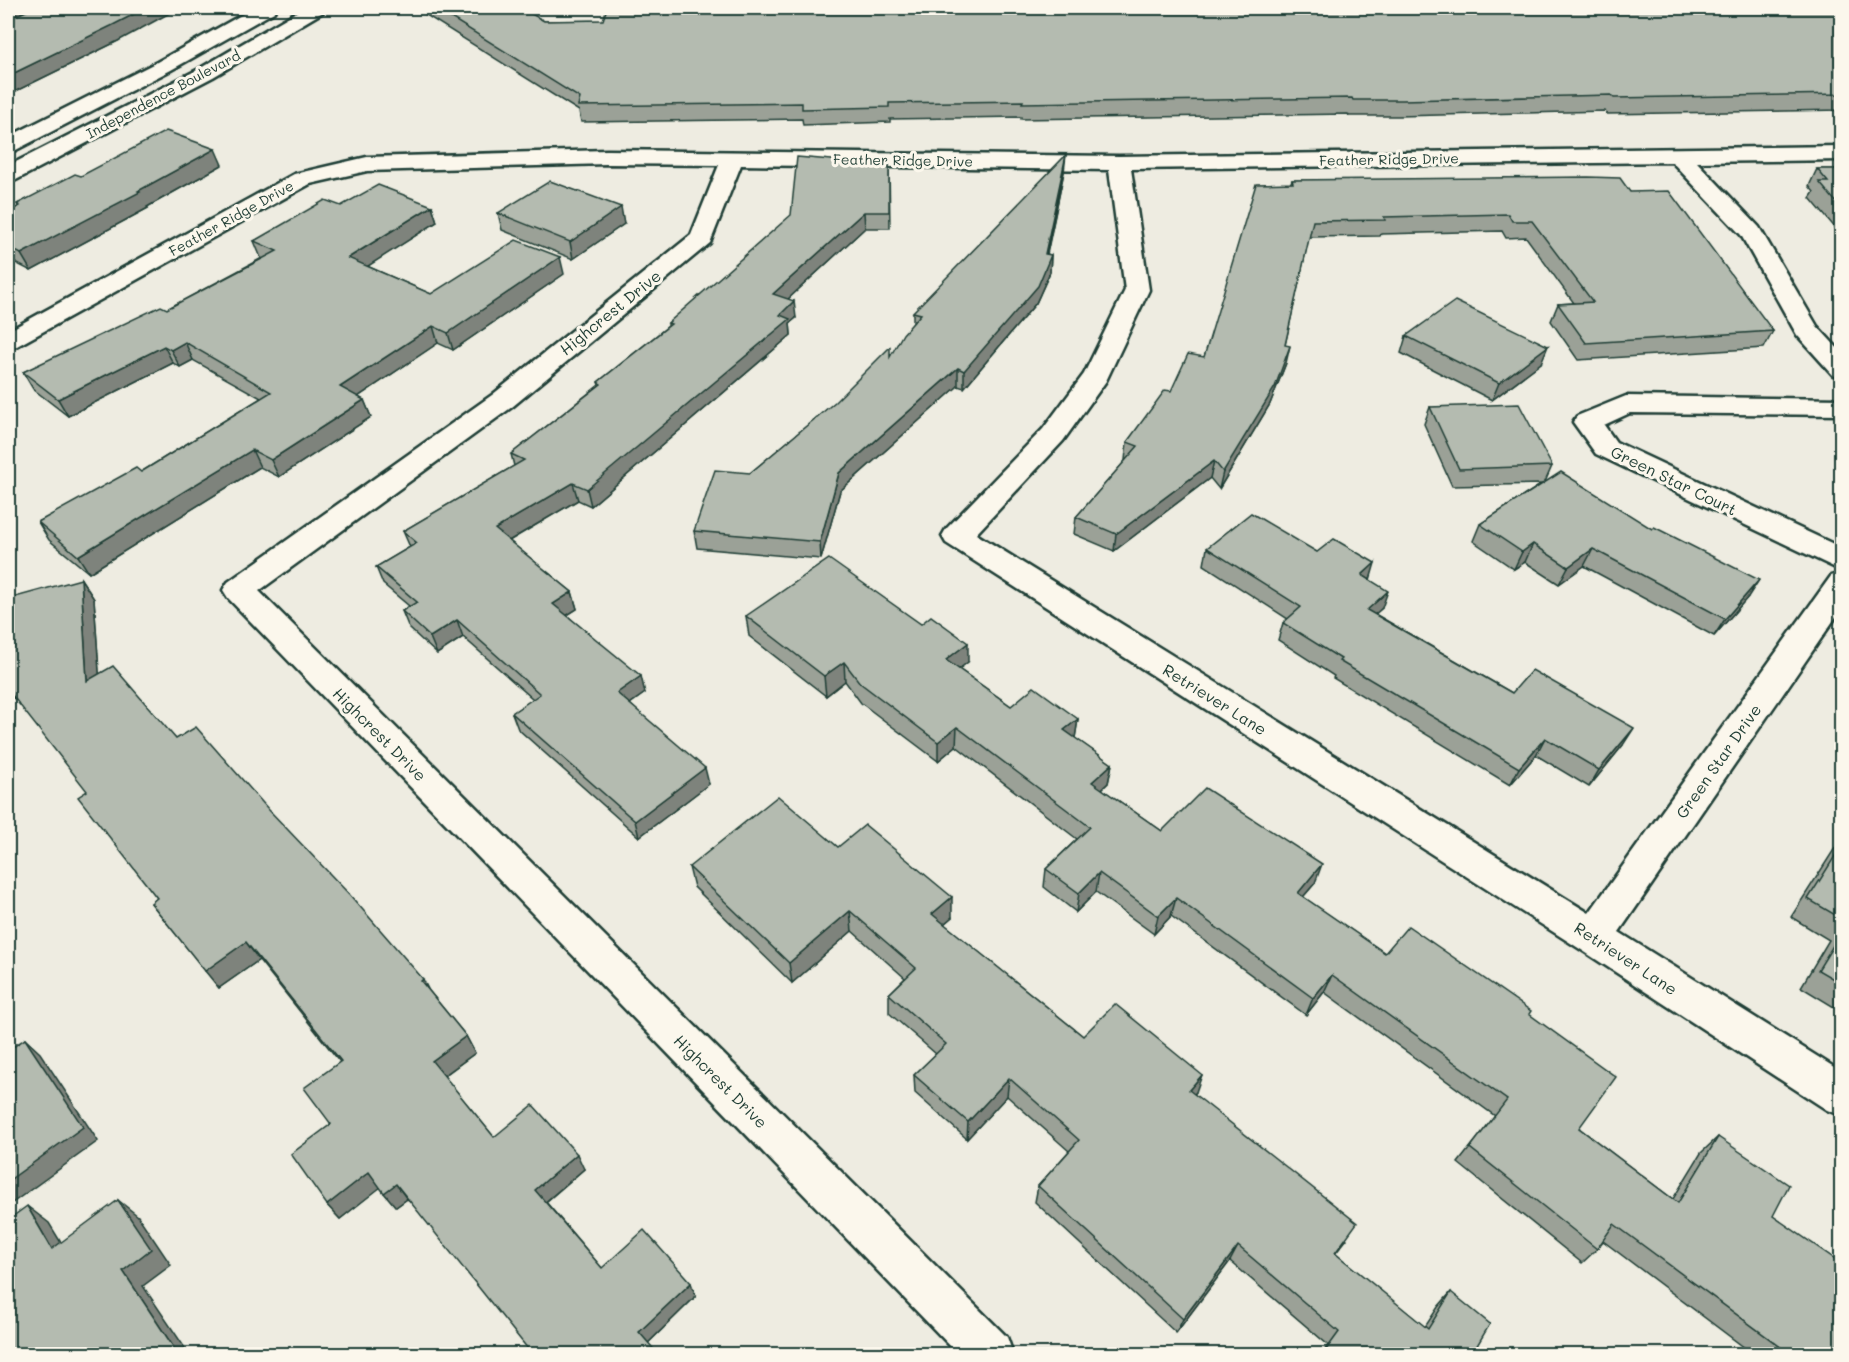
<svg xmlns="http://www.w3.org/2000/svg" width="1849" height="1362" font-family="Mali,sans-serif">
	<rect width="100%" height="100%" fill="#eeece1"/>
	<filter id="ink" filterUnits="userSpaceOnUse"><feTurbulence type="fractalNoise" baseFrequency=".0167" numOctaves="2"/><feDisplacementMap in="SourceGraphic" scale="12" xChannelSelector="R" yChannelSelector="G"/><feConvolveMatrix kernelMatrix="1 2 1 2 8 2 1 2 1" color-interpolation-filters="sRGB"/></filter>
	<g filter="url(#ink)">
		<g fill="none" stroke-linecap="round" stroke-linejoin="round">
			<defs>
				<g id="minor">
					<polygon points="1842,146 1842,160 1697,162 1759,227 1817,326 1842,353 1842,377 1833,375 1797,335 1741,235 1672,162 1131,169 1149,290 1106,381 1063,441 976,534 1589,913 1831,576 1842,573 1842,608 1619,932 1842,1072 1842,1116 1827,1110 1580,949 946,543 942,536 946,529 1043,429 1084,374 1125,290 1109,170 741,165 710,243 512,407 259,591 1007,1337 1013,1354 958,1354 228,598 223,590 228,582 492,395 691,235 719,165 607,164 367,171 310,184 17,346 8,349 8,331 294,174 367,157 607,150 1119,156"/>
					<polygon points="1626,396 1842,399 1842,415 1630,413 1604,425 1616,442 1842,548 1842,571 1596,454 1573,422 1577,416"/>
				</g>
				<g id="major">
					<polygon points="254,8 276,8 274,12 171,70 16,150 8,151 8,137 157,62"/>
					<polygon points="303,8 325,8 323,12 213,77 16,180 8,182 8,166 199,69"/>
				</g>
			</defs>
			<use href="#minor" stroke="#1f3d34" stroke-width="5"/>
			<use href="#major" stroke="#1f3d34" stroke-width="5"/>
			<use href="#minor" fill="#fbf7ec" fill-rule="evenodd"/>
			<use href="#major" fill="#fbf7ec" fill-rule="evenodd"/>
		</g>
		<g fill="#9ba197" stroke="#1f3d34" stroke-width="1.5">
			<polygon points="8,8 118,41 14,92 8,90"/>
			<polygon points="415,8 521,8 544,21 1842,8 1842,110 1607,114 1605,111 1399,116 1349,116 1348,114 1021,119 1021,117 890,119 890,122 803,125 802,119 581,122 579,111"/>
			<polygon points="222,165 147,207 148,208 31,271 8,259 8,212 18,207 17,204 81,176"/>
			<polygon points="889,165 890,228 865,228 788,299 796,318 790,323 791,335 591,506 578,500 509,541 572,592 577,609 567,615 645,693 630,704 709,784 639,837 518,729 512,713 533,699 463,637 437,654 409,628 402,611 409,606 383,584 376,567 410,547 403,531 514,466 511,454 599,385 598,382 668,326 668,323"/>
			<polygon points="1817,169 1842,169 1842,236 1810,198 1814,192 1809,186"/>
			<polygon points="1064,172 1047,254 1051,255 1050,272 1036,303 964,388 958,386 840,491 821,559 697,548 694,531 750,473 890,357 913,323 913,312"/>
			<polygon points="1292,180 1630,192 1773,331 1764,348 1578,360 1551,321 1558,304 1574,303 1526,237 1506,238 1502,231 1381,234 1380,236 1309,237 1285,345 1286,363 1270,404 1219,489 1210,478 1114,551 1074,534 1076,517 1126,460 1125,460 1127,442 1171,391 1204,357"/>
			<polygon points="341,206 432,206 437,222 367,266 431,294 564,274 453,350 438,343 358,397 364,400 371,417 279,477 260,467 89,573 49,540 38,522 141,472 261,398 193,360 180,367 173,363 68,416 33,389 23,372 167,309 262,258 261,258 254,241"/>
			<polygon points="498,213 624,224 573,259 502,230"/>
			<polygon points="1406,336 1541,363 1492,400 1401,353"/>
			<polygon points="1430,407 1552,466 1545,482 1748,597 1714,636 1584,566 1559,584 1525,562 1514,569 1473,541 1480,524 1542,484 1452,486 1424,424"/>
			<polygon points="1207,548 1317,552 1370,580 1382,608 1375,614 1512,693 1623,745 1589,787 1536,755 1510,785 1333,678 1334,676 1278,640 1283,623 1288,619 1204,565"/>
			<polygon points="81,579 94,599 99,674 176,739 430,992 466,1036 475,1053 444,1076 494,1137 584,1169 546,1202 602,1268 696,1296 648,1343 407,1199 396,1207 380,1187 340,1219 327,1205 331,1124 340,1062 259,960 219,988 151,903 157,898 87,791"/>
			<polygon points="746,616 968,662 959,669 1011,706 1078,719 1075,738 1112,764 1108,783 1102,789 1162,831 1315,883 1303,897 1385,953 1529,1014 1579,1128 1673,1199 1701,1153 1718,1137 1773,1216 1842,1354 1753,1354 1603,1241 1597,1249 1582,1263 1458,1163 1495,1116 1324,992 1306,1015 1171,916 1154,934 1096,892 1076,912 1044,887 1046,869 1077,839 956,746 938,761 861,703 845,681 826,696 749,636"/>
			<polygon points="1842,837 1842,1012 1801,987 1829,940 1791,917"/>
			<polygon points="838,847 952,917 944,924 1083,1036 1196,1092 1194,1094 1347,1239 1335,1254 1425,1327 1438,1307 1451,1292 1472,1354 1322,1354 1328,1345 1230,1261 1176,1333 1035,1202 1038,1186 1069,1151 1007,1096 967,1139 915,1093 914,1075 936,1054 889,1013 889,994 905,978 852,931 792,983 694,887 689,867"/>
		</g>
		<g fill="#7e837b" stroke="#1f3d34" stroke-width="1.5">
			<polygon points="8,8 32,8 8,19"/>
			<polygon points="146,8 179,8 118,41 14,92 8,79 8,76"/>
			<polygon points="215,149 222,165 147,207 148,208 31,271 21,254"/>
			<polygon points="1066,155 1064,172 1043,271 1045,254"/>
			<polygon points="432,206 437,222 354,275 348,258"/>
			<polygon points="621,207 624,224 573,259 570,242"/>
			<polygon points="864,212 865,228 775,311 773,294"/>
			<polygon points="1051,255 1050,272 1036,303 964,388 964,371"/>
			<polygon points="560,257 564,274 453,350 448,333"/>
			<polygon points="794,301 796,318 790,323 791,335 591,506 587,489"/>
			<polygon points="433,326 438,343 347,404 340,387"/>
			<polygon points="185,342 193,360 180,367 171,350"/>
			<polygon points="164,346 173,363 68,416 58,399"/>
			<polygon points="1290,346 1286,363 1270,404 1219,489 1223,472"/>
			<polygon points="1548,346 1541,363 1492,400 1499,383"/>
			<polygon points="958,368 958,386 840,491 821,559 820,542 839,473"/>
			<polygon points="364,400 371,417 279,477 271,460"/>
			<polygon points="252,450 260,467 89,573 78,556"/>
			<polygon points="1214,461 1210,478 1114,551 1116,534"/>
			<polygon points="573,483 578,500 500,546 495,529"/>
			<polygon points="1533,544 1525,562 1514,569 1522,552"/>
			<polygon points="1593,549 1584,566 1559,584 1568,567"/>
			<polygon points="1375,563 1370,580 1362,575"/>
			<polygon points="81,579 94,599 101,700 87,681"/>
			<polygon points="1759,580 1748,597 1714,636 1725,619"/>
			<polygon points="1388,591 1382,608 1361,627 1367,610"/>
			<polygon points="572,592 577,609 558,621 553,604"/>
			<polygon points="457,620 463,637 437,654 430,637"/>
			<polygon points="968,643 968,662 946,679 946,660"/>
			<polygon points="844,662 845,681 826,696 824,676"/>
			<polygon points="641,676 645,693 621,710 617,693"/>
			<polygon points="8,690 14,698 8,700"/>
			<polygon points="1078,719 1075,738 1064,730"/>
			<polygon points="957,727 956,746 938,761 938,742"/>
			<polygon points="1634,728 1623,745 1589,787 1599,770"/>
			<polygon points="1545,738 1536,755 1510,785 1519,768"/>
			<polygon points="1112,764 1108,783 1089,801 1092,782"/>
			<polygon points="705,768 709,784 639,837 635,821"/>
			<polygon points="1322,864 1315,883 1291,911 1298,893"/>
			<polygon points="1099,873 1096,892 1076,912 1079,893"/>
			<polygon points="952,897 952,917 932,934 932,914"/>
			<polygon points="1176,898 1171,916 1154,934 1158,916"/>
			<polygon points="850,911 852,931 792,983 789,963"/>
			<polygon points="246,942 259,960 219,988 205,971"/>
			<polygon points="1332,975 1324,992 1306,1015 1313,998"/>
			<polygon points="423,979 432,997 421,981"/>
			<polygon points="466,1036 475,1053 442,1077 432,1061"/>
			<polygon points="25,1039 40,1053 98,1141 8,1206 8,1181"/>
			<polygon points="1202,1075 1196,1092 1183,1107 1189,1090"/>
			<polygon points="1009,1078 1007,1096 967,1139 968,1122"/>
			<polygon points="577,1154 584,1169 543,1204 535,1190"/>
			<polygon points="369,1172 381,1187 340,1219 327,1205"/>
			<polygon points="396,1184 407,1199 396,1207 384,1193"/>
			<polygon points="118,1200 138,1216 171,1265 143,1286 189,1354 178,1354 123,1271"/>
			<polygon points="27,1206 49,1223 74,1264 52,1249"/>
			<polygon points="1238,1246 1230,1261 1176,1333 1183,1319"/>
			<polygon points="691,1283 696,1296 646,1345 639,1332"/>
		</g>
		<g fill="#b4bbb0" stroke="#1f3d34" stroke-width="1.5">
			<polygon points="33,8 146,8 111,26 8,76 8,19"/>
			<polygon points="435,8 521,8 544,21 603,20 607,8 1842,8 1842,94 1614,98 1611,95 1403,100 1353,100 1352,98 1022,103 1023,101 889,103 889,107 802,109 802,103 578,106 580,98"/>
			<polygon points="166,131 215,149 138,191 140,192 21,254 8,247 8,212 20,206 17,204 75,174 81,176"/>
			<polygon points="1066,155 1045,254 1051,255 1038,286 964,371 958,368 839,473 820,542 694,531 715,470 750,473 835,402 890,347 890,357 903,334 921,314 913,312"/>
			<polygon points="797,157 889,165 889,212 864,212 773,294 794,301 780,315 790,319 587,489 573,483 495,529 572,592 553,604 641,676 617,693 705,768 635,821 512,713 540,694 457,620 430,637 402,611 417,602 376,567 417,543 403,531 524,460 511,454 601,384 598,382 671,324 668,323 791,215"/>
			<polygon points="1817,169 1842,169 1842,209 1819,182 1828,182"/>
			<polygon points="1588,177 1620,178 1630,192 1669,191 1773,331 1586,343 1558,304 1593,302 1532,221 1512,221 1508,214 1384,217 1385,220 1313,221 1285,345 1290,346 1275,387 1223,472 1214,461 1116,534 1076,517 1138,446 1127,442 1165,390 1171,391 1188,354 1204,357 1256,184 1293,183 1292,180"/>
			<polygon points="550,181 621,207 570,242 498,213"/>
			<polygon points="378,185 432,206 348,258 431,294 516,240 560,257 448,333 433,326 340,387 364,400 271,460 252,450 78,556 38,522 136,468 141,472 271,392 185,342 171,350 164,346 58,399 23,372 161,306 167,309 277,251 254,241 325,200 341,206"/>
			<polygon points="1455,301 1548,346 1499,383 1406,336"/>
			<polygon points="1519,404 1552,466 1459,469 1430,407"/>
			<polygon points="1561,472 1652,529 1654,527 1759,580 1725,619 1593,549 1568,567 1533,544 1522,552 1480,524"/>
			<polygon points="1251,513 1317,552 1334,539 1375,563 1362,575 1388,591 1367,610 1512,693 1532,670 1634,728 1599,770 1545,738 1519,768 1339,661 1341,659 1283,623 1301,607 1207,548"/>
			<polygon points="829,559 921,624 931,616 968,643 946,660 1011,706 1034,687 1078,719 1064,730 1112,764 1092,782 1162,831 1205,788 1322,864 1298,893 1385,953 1408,926 1531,1011 1529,1014 1616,1077 1579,1128 1678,1203 1718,1137 1789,1185 1773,1216 1842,1264 1842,1354 1790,1354 1614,1224 1597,1249 1470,1148 1507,1100 1332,975 1313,998 1176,898 1158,916 1099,873 1079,893 1046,869 1090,827 957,727 938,742 860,683 844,662 824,676 746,616"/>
			<polygon points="81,579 87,681 113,666 176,739 196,727 269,810 349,894 423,979 421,981 466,1036 432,1061 494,1137 533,1105 577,1154 535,1190 602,1268 644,1230 691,1283 639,1332 658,1354 532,1354 396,1184 384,1193 369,1172 327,1205 291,1154 331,1124 304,1088 341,1061 246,942 205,971 151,903 157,898 78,797 87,791 8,690 8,599"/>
			<polygon points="778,796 838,847 865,825 952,897 932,914 1083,1036 1115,1004 1202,1075 1189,1090 1357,1223 1335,1253 1428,1329 1451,1292 1490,1324 1472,1354 1323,1354 1339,1332 1238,1246 1183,1319 1038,1186 1079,1140 1009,1078 968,1122 914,1075 946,1044 889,994 916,968 850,911 789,963 689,867"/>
			<polygon points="1842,845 1842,919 1808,899"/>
			<polygon points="1842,931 1842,984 1818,970"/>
			<polygon points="25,1039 83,1127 8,1181 8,1050"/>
			<polygon points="118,1200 151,1249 123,1271 178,1354 8,1354 8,1220 27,1206 52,1249"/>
		</g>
	</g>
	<g text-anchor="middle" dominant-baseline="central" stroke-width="6" stroke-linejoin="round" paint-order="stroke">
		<g font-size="14" fill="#1f3d34" stroke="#fbf7ec">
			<text transform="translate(163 94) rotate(-28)">Independence Boulevard</text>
			<text transform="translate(1389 159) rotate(-1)">Feather Ridge Drive</text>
			<text transform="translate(903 160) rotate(1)">Feather Ridge Drive</text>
			<text transform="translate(231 218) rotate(-29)">Feather Ridge Drive</text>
		</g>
		<g font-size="16" fill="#1f3d34" stroke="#fbf7ec">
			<text transform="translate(610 312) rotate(-39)">Highcrest Drive</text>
			<text transform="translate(1674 480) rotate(26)">Green Star Court</text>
			<text transform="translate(1215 699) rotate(32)">Retriever Lane</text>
			<text transform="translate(380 734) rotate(45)">Highcrest Drive</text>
			<text transform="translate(1718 761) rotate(-55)">Green Star Drive</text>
			<text transform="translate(1626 958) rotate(33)">Retriever Lane</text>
			<text transform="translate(721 1081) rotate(45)">Highcrest Drive</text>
		</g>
	</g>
	<rect width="1849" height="1362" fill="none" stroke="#fbf7ec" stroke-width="30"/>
	<rect x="15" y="15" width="1819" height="1332" fill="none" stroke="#1f3d34" stroke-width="2" filter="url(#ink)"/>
</svg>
